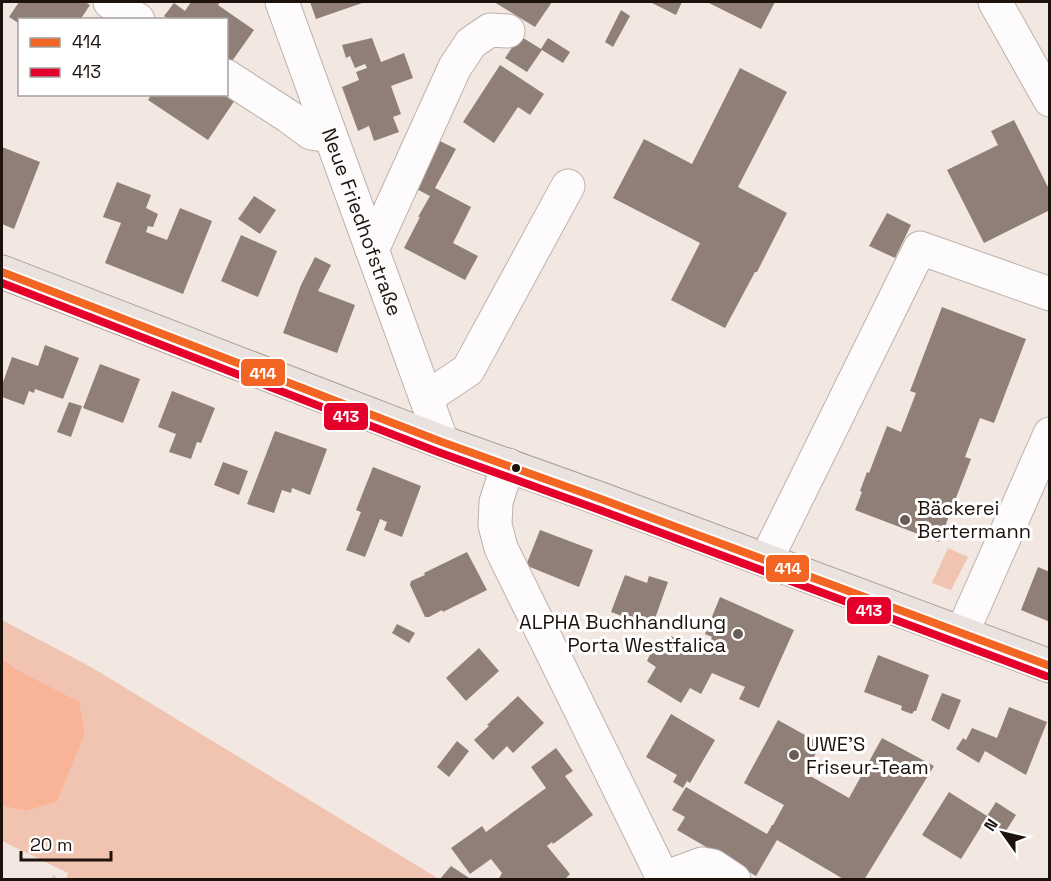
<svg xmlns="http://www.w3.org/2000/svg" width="1051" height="881" font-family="'Space Grotesk',sans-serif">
	<rect width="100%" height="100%" fill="#f3e7e2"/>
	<g fill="#f0c4b1">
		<polygon points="948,548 968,557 951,590 932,583"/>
		<polygon points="2,620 91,667 439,879 66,879 68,873 2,841 2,806 26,811 57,802 85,734 19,671 2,659"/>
	</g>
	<polygon fill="#f9b497" points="2,659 19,671 79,702 85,734 57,802 26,811 2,806"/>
	<g fill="#907f77">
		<polygon points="19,2 85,2 90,5 80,20 20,20 20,24 9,17"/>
		<polygon points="191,2 220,2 218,5 254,30 230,64 226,61 226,20 169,20 164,16 174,3 185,11"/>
		<polygon points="310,2 365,2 316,19"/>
		<polygon points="494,2 552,2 535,27"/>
		<polygon points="650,2 682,2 676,15"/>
		<polygon points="707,2 775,2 761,29"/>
		<polygon points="621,10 630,16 613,47 605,42"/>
		<polygon points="520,36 541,49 548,38 570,52 563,63 542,50 527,72 505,58"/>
		<polygon points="372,38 381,62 404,53 413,78 391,86 401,114 393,117 399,132 374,141 369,126 358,131 342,87 359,80 356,72 367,68 365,64 355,68 350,56 346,58 342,45"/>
		<polygon points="500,65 544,94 530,115 518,107 494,143 463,122"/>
		<polygon points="740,68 787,92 738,187 787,213 757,272 755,272 725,328 671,300 700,243 613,198 644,139 692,164"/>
		<polygon points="152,94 239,94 208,140 148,100"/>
		<polygon points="1014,120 1050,191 1050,210 984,243 947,170 998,145 991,131"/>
		<polygon points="426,134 456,149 435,188 471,207 453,243 478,256 465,280 404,248 420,217 418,217 430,196 403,182"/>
		<polygon points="2,147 40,162 14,229 2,224"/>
		<polygon points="117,182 151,195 146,208 158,214 153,227 148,226 146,232 167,240 180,208 212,221 183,294 105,263 121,223 103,217"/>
		<polygon points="254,196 276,210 260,234 238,219"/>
		<polygon points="887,213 911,225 895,258 869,246"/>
		<polygon points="241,235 277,251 258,297 221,281"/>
		<polygon points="315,257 331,265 318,291 355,305 337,353 283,333 301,285"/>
		<polygon points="942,307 1026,339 994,423 980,418 965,457 971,459 939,542 855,510 862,492 860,491 867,472 869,473 887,426 901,432 916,393 910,391"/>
		<polygon points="45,345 79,358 63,399 35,389 34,393 29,391 24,405 2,397 2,385 12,357 38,366"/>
		<polygon points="100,364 140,379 123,423 83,408"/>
		<polygon points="172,391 215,408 201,443 197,442 191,459 169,452 176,434 158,427"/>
		<polygon points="69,402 82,406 71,437 57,432"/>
		<polygon points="275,431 327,449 310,495 292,488 291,493 282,490 274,513 247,504"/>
		<polygon points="223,462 248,471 239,495 214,485"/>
		<polygon points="373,467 421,486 402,537 384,530 387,522 380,519 365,557 346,550 361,512 356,510"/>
		<polygon points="540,530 593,550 579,587 530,567 527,563"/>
		<polygon points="467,552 487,590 443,612 442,610 429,617 425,617 410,585 411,581 425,575 424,573"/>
		<polygon points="1038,567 1050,572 1050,622 1021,610"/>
		<polygon points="625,575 647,583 649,576 668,582 652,627 611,612"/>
		<polygon points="720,597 794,630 759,708 739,699 745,687 712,673 701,694 690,688 681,703 647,682 656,667 647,661 653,648 662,653 671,636 705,653 712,637 705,634"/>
		<polygon points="397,624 415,633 409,643 392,633"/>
		<polygon points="479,648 499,671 466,701 446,678"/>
		<polygon points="878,655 929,675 916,711 914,711 912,714 901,710 902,706 864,692"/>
		<polygon points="942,693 961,700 949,730 931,720"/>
		<polygon points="518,696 544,723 513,753 507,746 493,760 474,740 489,726 487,725"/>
		<polygon points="1009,707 1047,722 1026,775 985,751 979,763 956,749 963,738 966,740 972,728 997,738"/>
		<polygon points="671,714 715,740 690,783 687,781 683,788 673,782 677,775 646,757"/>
		<polygon points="778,720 821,744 805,773 849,798 882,738 934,766 864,880 845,880 777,840 756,876 677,830 685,817 672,810 686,787 767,834 772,825 773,825 784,805 744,783"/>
		<polygon points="457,741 469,751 449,777 437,767"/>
		<polygon points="556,748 573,771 565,776 593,815 553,844 552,842 547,846 570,874 564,880 498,880 502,873 491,859 470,874 451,848 482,826 486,832 546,788 531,767"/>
		<polygon points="949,792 987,816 996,802 1016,815 1004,834 984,822 961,859 922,835"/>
		<polygon points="451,866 472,880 440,879"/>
	</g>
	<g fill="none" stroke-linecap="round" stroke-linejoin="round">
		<defs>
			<g id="minor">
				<polyline points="110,2 138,20"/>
				<path id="s1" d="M282,2L442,442"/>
				<polyline points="995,2 1050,100"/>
				<polyline points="226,76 288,116 311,133 330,136"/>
				<polyline points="372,250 455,67 471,43 490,30 508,31"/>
				<polyline points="426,398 468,370 568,186"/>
				<polyline points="508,465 496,502 495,525 501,548 664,880"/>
				<polyline points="766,560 920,248 1050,294"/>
				<polyline points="962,633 1050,434"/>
				<polyline points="664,878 702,864 713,866 734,880"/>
			</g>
			<polyline id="major" points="2,272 442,442 601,499 1050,666"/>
		</defs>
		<use href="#minor" stroke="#bdb1ac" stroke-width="35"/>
		<use href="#major" stroke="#ac9b93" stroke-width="35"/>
		<polyline stroke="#d4d0ce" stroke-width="4" stroke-dasharray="4.5 4.5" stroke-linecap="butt" points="53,880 55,874"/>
		<use href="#minor" stroke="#fdfbfb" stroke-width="33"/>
		<use href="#major" stroke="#eae2df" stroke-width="33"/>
		<defs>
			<polyline id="bus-1" points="2,272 442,442 601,499 1050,666"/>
			<polyline id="bus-2" points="2,283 438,452 597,509 1046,676"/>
		</defs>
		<use href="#bus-1" stroke="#fff" stroke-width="12"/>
		<use href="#bus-2" stroke="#fff" stroke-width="12"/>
		<use href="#bus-1" stroke="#f26522" stroke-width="8"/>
		<use href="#bus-2" stroke="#e4002b" stroke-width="8"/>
	</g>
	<circle fill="#1e120d" stroke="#fff" stroke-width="2" cx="516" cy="468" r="5"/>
	<g fill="#695d58" stroke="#fff" stroke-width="2">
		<circle cx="905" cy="520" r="6"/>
		<circle cx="738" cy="634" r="6"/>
		<circle cx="794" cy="755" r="6"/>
	</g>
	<g text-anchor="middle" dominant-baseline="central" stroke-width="6" stroke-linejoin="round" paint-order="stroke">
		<g font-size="20" fill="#1e120d" stroke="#fff">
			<text stroke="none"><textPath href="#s1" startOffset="234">Neue Friedhofstraße</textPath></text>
		</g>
		<g font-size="20" fill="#1e120d" stroke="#fff" text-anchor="start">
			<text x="917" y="508">Bäckerei<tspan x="917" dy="23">Bertermann</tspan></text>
			<text x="726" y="622" text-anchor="end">ALPHA Buchhandlung<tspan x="726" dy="23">Porta Westfalica</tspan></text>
			<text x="806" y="744">UWE'S<tspan x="806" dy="23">Friseur-Team</tspan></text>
		</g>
	</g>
	<g stroke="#fff" stroke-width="2">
		<rect x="240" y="358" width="46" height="29" rx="6" fill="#f26522"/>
		<rect x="323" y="402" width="46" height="29" rx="6" fill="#e4002b"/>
		<rect x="765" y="554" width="45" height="29" rx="6" fill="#f26522"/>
		<rect x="846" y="596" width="46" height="29" rx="6" fill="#e4002b"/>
	</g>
	<g font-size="16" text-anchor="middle" font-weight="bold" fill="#fff">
		<text x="263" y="379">414</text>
		<text x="346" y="422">413</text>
		<text x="788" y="574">414</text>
		<text x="869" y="616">413</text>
	</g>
	<rect width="1051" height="881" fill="none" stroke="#1e120d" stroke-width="6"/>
	<rect x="18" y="18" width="210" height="78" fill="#ffffff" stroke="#a5a09e" stroke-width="1.5"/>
	<rect x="30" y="38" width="30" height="9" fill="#f26522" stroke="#a5a09e" stroke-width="1.5"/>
	<text x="72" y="48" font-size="18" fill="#1e120d">414</text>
	<rect x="30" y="68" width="30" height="9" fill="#e4002b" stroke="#a5a09e" stroke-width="1.5"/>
	<text x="72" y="78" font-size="18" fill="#1e120d">413</text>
	<g transform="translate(1003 833) rotate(304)" stroke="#ffffff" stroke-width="4.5" paint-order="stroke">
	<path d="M0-4.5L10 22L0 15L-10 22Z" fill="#1e120d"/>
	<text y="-9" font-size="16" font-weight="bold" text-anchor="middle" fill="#1e120d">N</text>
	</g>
	<path d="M21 851v9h90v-9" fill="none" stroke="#1e120d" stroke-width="3"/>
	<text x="30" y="851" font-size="18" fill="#1e120d" stroke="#ffffff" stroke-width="4.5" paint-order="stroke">20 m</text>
</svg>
